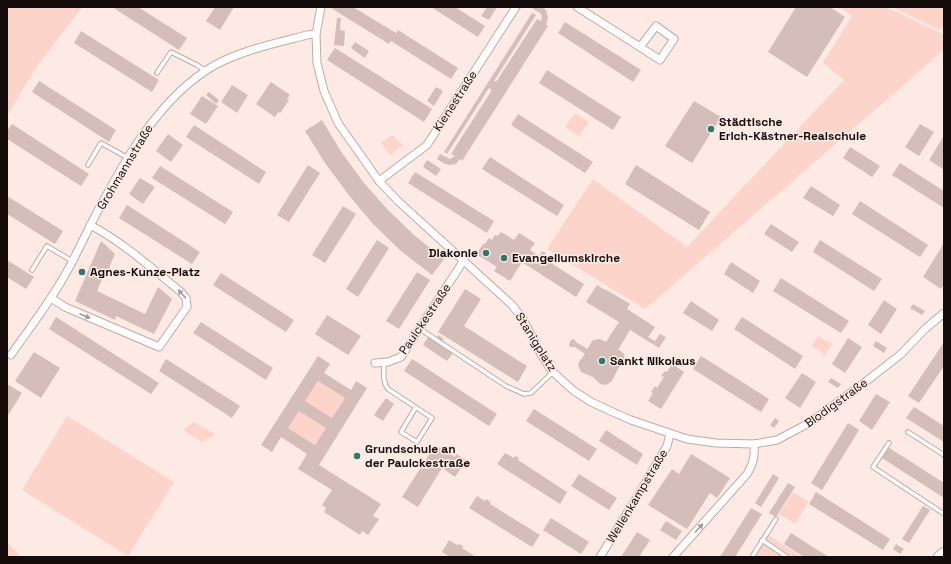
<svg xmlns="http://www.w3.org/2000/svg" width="951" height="564" font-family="'Space Grotesk',sans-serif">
	<rect width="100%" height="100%" fill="#fdeae5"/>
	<g fill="#fcd4ca">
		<polygon points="7,7 82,7 35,69 7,116"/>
		<polygon points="840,7 886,7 944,35 944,50 645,309 547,249 593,179 687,247 844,80 823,63 852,16"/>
		<polygon points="892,7 944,7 944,25 940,30"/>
		<polygon points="575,113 589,122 579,136 565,127"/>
		<polygon points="392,135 403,145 390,155 381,143"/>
		<polygon points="818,336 832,344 825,355 812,346"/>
		<polygon points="318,381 345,398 332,418 305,401"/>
		<polygon points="299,411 326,428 315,445 288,428"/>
		<polygon points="67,416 174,482 128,556 22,490"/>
		<polygon points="194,422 215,434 202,442 183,430"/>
		<polygon points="793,492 809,502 795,524 779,514"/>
		<polygon points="768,535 802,557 755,557"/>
		<polygon points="7,542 21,557 7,557"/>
	</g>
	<g fill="#d5beb9" fill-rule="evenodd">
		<polygon points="112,7 138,7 187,38 179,50"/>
		<polygon points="215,7 234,7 220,30 206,21"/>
		<polygon points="332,7 353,7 396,33 398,30 458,68 451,79 391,41 389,44 331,8"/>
		<polygon points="431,7 455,7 485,26 478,37"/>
		<polygon points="487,7 497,7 489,20 481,16"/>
		<polygon points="530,7 542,7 546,10 548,18 546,25 548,26 462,161 460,159 456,164 450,165 445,164 437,159 438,157 440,154 450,159 455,156 451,154 492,90 489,88 447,154 444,152 532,13 536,15 494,81 496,82 537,19 541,21 542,16 540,13"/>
		<polygon points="796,7 830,7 845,17 807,77 768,52"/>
		<polygon points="337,18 341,18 340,30 345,31 344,46 334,45"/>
		<polygon points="565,22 641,70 633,82 558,33"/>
		<polygon points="81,31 159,80 152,92 74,43"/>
		<polygon points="355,42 369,51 365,58 351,48"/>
		<polygon points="335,48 432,109 424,122 327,60"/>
		<polygon points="547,70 621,117 613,130 539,83"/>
		<polygon points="39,81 116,130 109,142 32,92"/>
		<polygon points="271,82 290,95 287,99 289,100 280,113 278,112 275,117 256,104"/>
		<polygon points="232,85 248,95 237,113 221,102"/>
		<polygon points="436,87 443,91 434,106 427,101"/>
		<polygon points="209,92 219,100 216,104 206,95"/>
		<polygon points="202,96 218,106 206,124 190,114"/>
		<polygon points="694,101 721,117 692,163 665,146"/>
		<polygon points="518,114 593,162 585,173 511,125"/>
		<polygon points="322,120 342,153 364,183 388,210 415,236 444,259 432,275 401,251 373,224 348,194 325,163 305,131"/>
		<polygon points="12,124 89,174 81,186 7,139 7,131"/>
		<polygon points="920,124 934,132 919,156 905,147"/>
		<polygon points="194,125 266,172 259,184 186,137"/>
		<polygon points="168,134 183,145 171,162 156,151"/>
		<polygon points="943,137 944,137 943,169 929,160"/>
		<polygon points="850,147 880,166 872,177 843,158"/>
		<polygon points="490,157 564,205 557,216 482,169"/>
		<polygon points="427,160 441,169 436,176 423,167"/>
		<polygon points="900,163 944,191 944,208 892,175"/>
		<polygon points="308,165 320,173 289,222 277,215"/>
		<polygon points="636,165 710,212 699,230 625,184"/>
		<polygon points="160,166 233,212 225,224 152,178"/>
		<polygon points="415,172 494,221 487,233 408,183"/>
		<polygon points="140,178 155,187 143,204 129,194"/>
		<polygon points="811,186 840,205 833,216 803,198"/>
		<polygon points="7,196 63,231 55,244 7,214"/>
		<polygon points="860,201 928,245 920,257 852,214"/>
		<polygon points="127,205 200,252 192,264 119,218"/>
		<polygon points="343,206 356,214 325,263 312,255"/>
		<polygon points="771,224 799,242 792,252 764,234"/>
		<polygon points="501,232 514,240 519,233 535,243 530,250 539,256 542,251 546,253 543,258 584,284 576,297 522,262 510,281 494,271 497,267 476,254 484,243 485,244 489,238 492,240 495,235 497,236"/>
		<polygon points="377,240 389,248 358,297 346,289"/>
		<polygon points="820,240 882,279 874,291 813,252"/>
		<polygon points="101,241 115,254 106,275 104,275 97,291 145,314 158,287 172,299 154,334 116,316 115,320 75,301"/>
		<polygon points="944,243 944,284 941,289 923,277"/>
		<polygon points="7,260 34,277 26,289 7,277"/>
		<polygon points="731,262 760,281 753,293 724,274"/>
		<polygon points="417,272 430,280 399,329 386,321"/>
		<polygon points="221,273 294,320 286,332 213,285"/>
		<polygon points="781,278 849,321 841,333 773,291"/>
		<polygon points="597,285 605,290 605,289 630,304 627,309 655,327 648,337 655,341 660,334 666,337 659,348 630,330 618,350 620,350 624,354 625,361 618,369 612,381 606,385 600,384 593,377 581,372 578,365 579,362 585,354 575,347 570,347 569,344 571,340 574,339 577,343 588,349 589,346 593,340 600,339 606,342 619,322 586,302"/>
		<polygon points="465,289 481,299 464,326 527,366 518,382 438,332"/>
		<polygon points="884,300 897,309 881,334 868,325"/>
		<polygon points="691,301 719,320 712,331 683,313"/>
		<polygon points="913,304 925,311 922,315 910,308"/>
		<polygon points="327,315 361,336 348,355 315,334"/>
		<polygon points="56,317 159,383 151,394 49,329"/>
		<polygon points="742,317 803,356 795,369 734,329"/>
		<polygon points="201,322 273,368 266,380 193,333"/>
		<polygon points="438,335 444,339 442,341 437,338"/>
		<polygon points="428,337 453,353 447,361 423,345"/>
		<polygon points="848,338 862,347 845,373 832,364"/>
		<polygon points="876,341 887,348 884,353 873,346"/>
		<polygon points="944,342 944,366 919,403 908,396"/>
		<polygon points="34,352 60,368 41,398 15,381"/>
		<path d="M318,356L330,364L324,373L351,390L356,381L367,388L319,465L381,504L373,516L379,519L368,535L362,531L360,535L324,512L326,508L322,505L332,490L298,469L307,454L281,437L272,452L261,445ZM318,381L345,398L332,418L305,401ZM299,411L326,428L315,445L288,428Z"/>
		<polygon points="701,356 769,399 761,412 693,369"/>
		<polygon points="166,359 240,406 232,418 159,371"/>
		<polygon points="412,359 497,414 489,426 404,371"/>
		<polygon points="672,364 684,372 661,409 648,401 653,393 651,392 655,386 657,388 664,377 661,376 665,371 667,372"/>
		<polygon points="802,373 816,382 800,408 785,398"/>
		<polygon points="831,378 841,384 838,388 828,382"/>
		<polygon points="7,384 22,393 7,417"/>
		<polygon points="876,394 890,402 872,430 859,421"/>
		<polygon points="386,398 394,404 383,421 374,415"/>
		<polygon points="914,407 944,426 944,442 906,418"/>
		<polygon points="534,409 597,449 589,461 526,421"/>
		<polygon points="775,418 779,421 774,428 770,425"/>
		<polygon points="848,423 859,430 822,490 811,483"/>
		<polygon points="606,430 643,454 637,465 599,441"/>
		<polygon points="435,445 455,457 456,454 466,460 455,477 442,468 418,507 402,497"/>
		<polygon points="888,447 944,483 944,498 882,458"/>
		<polygon points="505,453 514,458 515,456 519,458 518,460 567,492 560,504 497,464"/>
		<polygon points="691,454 730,478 717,498 710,493 687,529 648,505 672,469 679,474"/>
		<polygon points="579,474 617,498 609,510 571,486"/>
		<polygon points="773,474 779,478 761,507 755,503"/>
		<polygon points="788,483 795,487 776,517 769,513"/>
		<polygon points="816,492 890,539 883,550 809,504"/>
		<polygon points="477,496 485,501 486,499 491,502 490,504 540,535 532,547 469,508"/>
		<polygon points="923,506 930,510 909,543 902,539"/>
		<polygon points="751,508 762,514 735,557 720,557"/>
		<polygon points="551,518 589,542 581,554 543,530"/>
		<polygon points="666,521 682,531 676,540 660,530"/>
		<polygon points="637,532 650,540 639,557 621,557"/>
		<polygon points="791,533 816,549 829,557 804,557 784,544"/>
		<polygon points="449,540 457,545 459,544 463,546 462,548 476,557 450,557 442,552"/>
		<polygon points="896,544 904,549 900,554 893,549"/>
	</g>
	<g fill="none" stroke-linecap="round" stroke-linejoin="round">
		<defs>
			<g id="lane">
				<polyline points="157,73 171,52 197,65 206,71"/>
				<polyline points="88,165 101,143 128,158"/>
				<polyline points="32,270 47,246 72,261"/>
				<polyline points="420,329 506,386 524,394 531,393 553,372"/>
				<path d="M384,363C384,372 382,381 388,389L432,418L417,442L401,432L416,407"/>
				<polyline points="908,432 944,455"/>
				<polyline points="889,443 873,467 944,514"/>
				<polyline points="762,540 787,557"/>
				<polyline points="752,557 776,519"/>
			</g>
			<g id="street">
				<polyline points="321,7 316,34 317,63 324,91 338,123 379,181 398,201 512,305 523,319 542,356 553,372 565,383 574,391 591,402 615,413 631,420 687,439 716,443 754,444 777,440 811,422 856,389 900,355 926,328 944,313"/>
				<polyline points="577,7 640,47"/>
				<polygon points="656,26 674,39 660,60 640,47"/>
				<polyline points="379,181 427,145 516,7"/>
				<path d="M51,298L65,307L159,347L187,307L186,298L180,291C151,268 123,242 90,225"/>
				<path d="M11,355C28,330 47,306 62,280C73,262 81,244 90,226C120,168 157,98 215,65C243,50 276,43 307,35L316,34"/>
				<polyline points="375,363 388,362 401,357 464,260"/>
				<polyline points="600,557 633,504 667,446 670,434"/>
				<path d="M673,557L747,474C753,464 755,457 754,444"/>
			</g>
			<polyline id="secondary" points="939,557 944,553"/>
		</defs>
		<use href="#lane" stroke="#c0aaa5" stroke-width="5.5"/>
		<use href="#street" stroke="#c0aaa5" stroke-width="9"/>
		<use href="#secondary" stroke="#c0aaa5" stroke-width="12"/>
		<use href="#lane" stroke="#fff" stroke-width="3.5"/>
		<use href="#street" stroke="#fff" stroke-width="7"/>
		<use href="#secondary" stroke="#fff" stroke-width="10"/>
	</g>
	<defs><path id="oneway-solid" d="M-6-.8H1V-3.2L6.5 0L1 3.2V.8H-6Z"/></defs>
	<g fill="#a19e9d">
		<use href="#oneway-solid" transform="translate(182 294) rotate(-133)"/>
		<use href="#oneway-solid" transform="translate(85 316) rotate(23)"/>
		<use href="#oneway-solid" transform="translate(699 528) rotate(-48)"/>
	</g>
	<g fill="#31776c" stroke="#fdeae5" stroke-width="1.5">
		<circle cx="711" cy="129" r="4"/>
		<circle cx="486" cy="253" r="4"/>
		<circle cx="504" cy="258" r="4"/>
		<circle cx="82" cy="272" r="4"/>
		<circle cx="602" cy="361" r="4"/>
		<circle cx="357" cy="456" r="4"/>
	</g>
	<g text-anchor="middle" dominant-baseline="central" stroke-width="3" stroke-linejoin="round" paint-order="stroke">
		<g font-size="12" fill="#140d0b" stroke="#fdeae5">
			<text transform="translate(455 101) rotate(-57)">Kienestraße</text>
			<text transform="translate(125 167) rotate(-59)">Grohmannstraße</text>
			<text transform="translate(425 319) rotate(-56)">Paulckestraße</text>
			<text transform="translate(536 342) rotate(58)">Stanigplatz</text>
			<text transform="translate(836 403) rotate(-36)">Blodigstraße</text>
			<text transform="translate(637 496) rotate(-59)">Wellenkampstraße</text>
		</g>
		<g font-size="12" font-weight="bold" fill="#140d0b" stroke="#fdeae5" text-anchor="start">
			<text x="719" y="122">Städtische<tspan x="719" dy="14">Erich-Kästner-Realschule</tspan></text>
			<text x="478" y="253" text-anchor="end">Diakonie</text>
			<text x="512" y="258">Evangeliumskirche</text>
			<text x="90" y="272">Agnes-Kunze-Platz</text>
			<text x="610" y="361">Sankt Nikolaus</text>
			<text x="365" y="449">Grundschule an<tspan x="365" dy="14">der Paulckestraße</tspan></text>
		</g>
	</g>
	<rect width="951" height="564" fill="none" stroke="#140d0b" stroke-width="16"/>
</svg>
